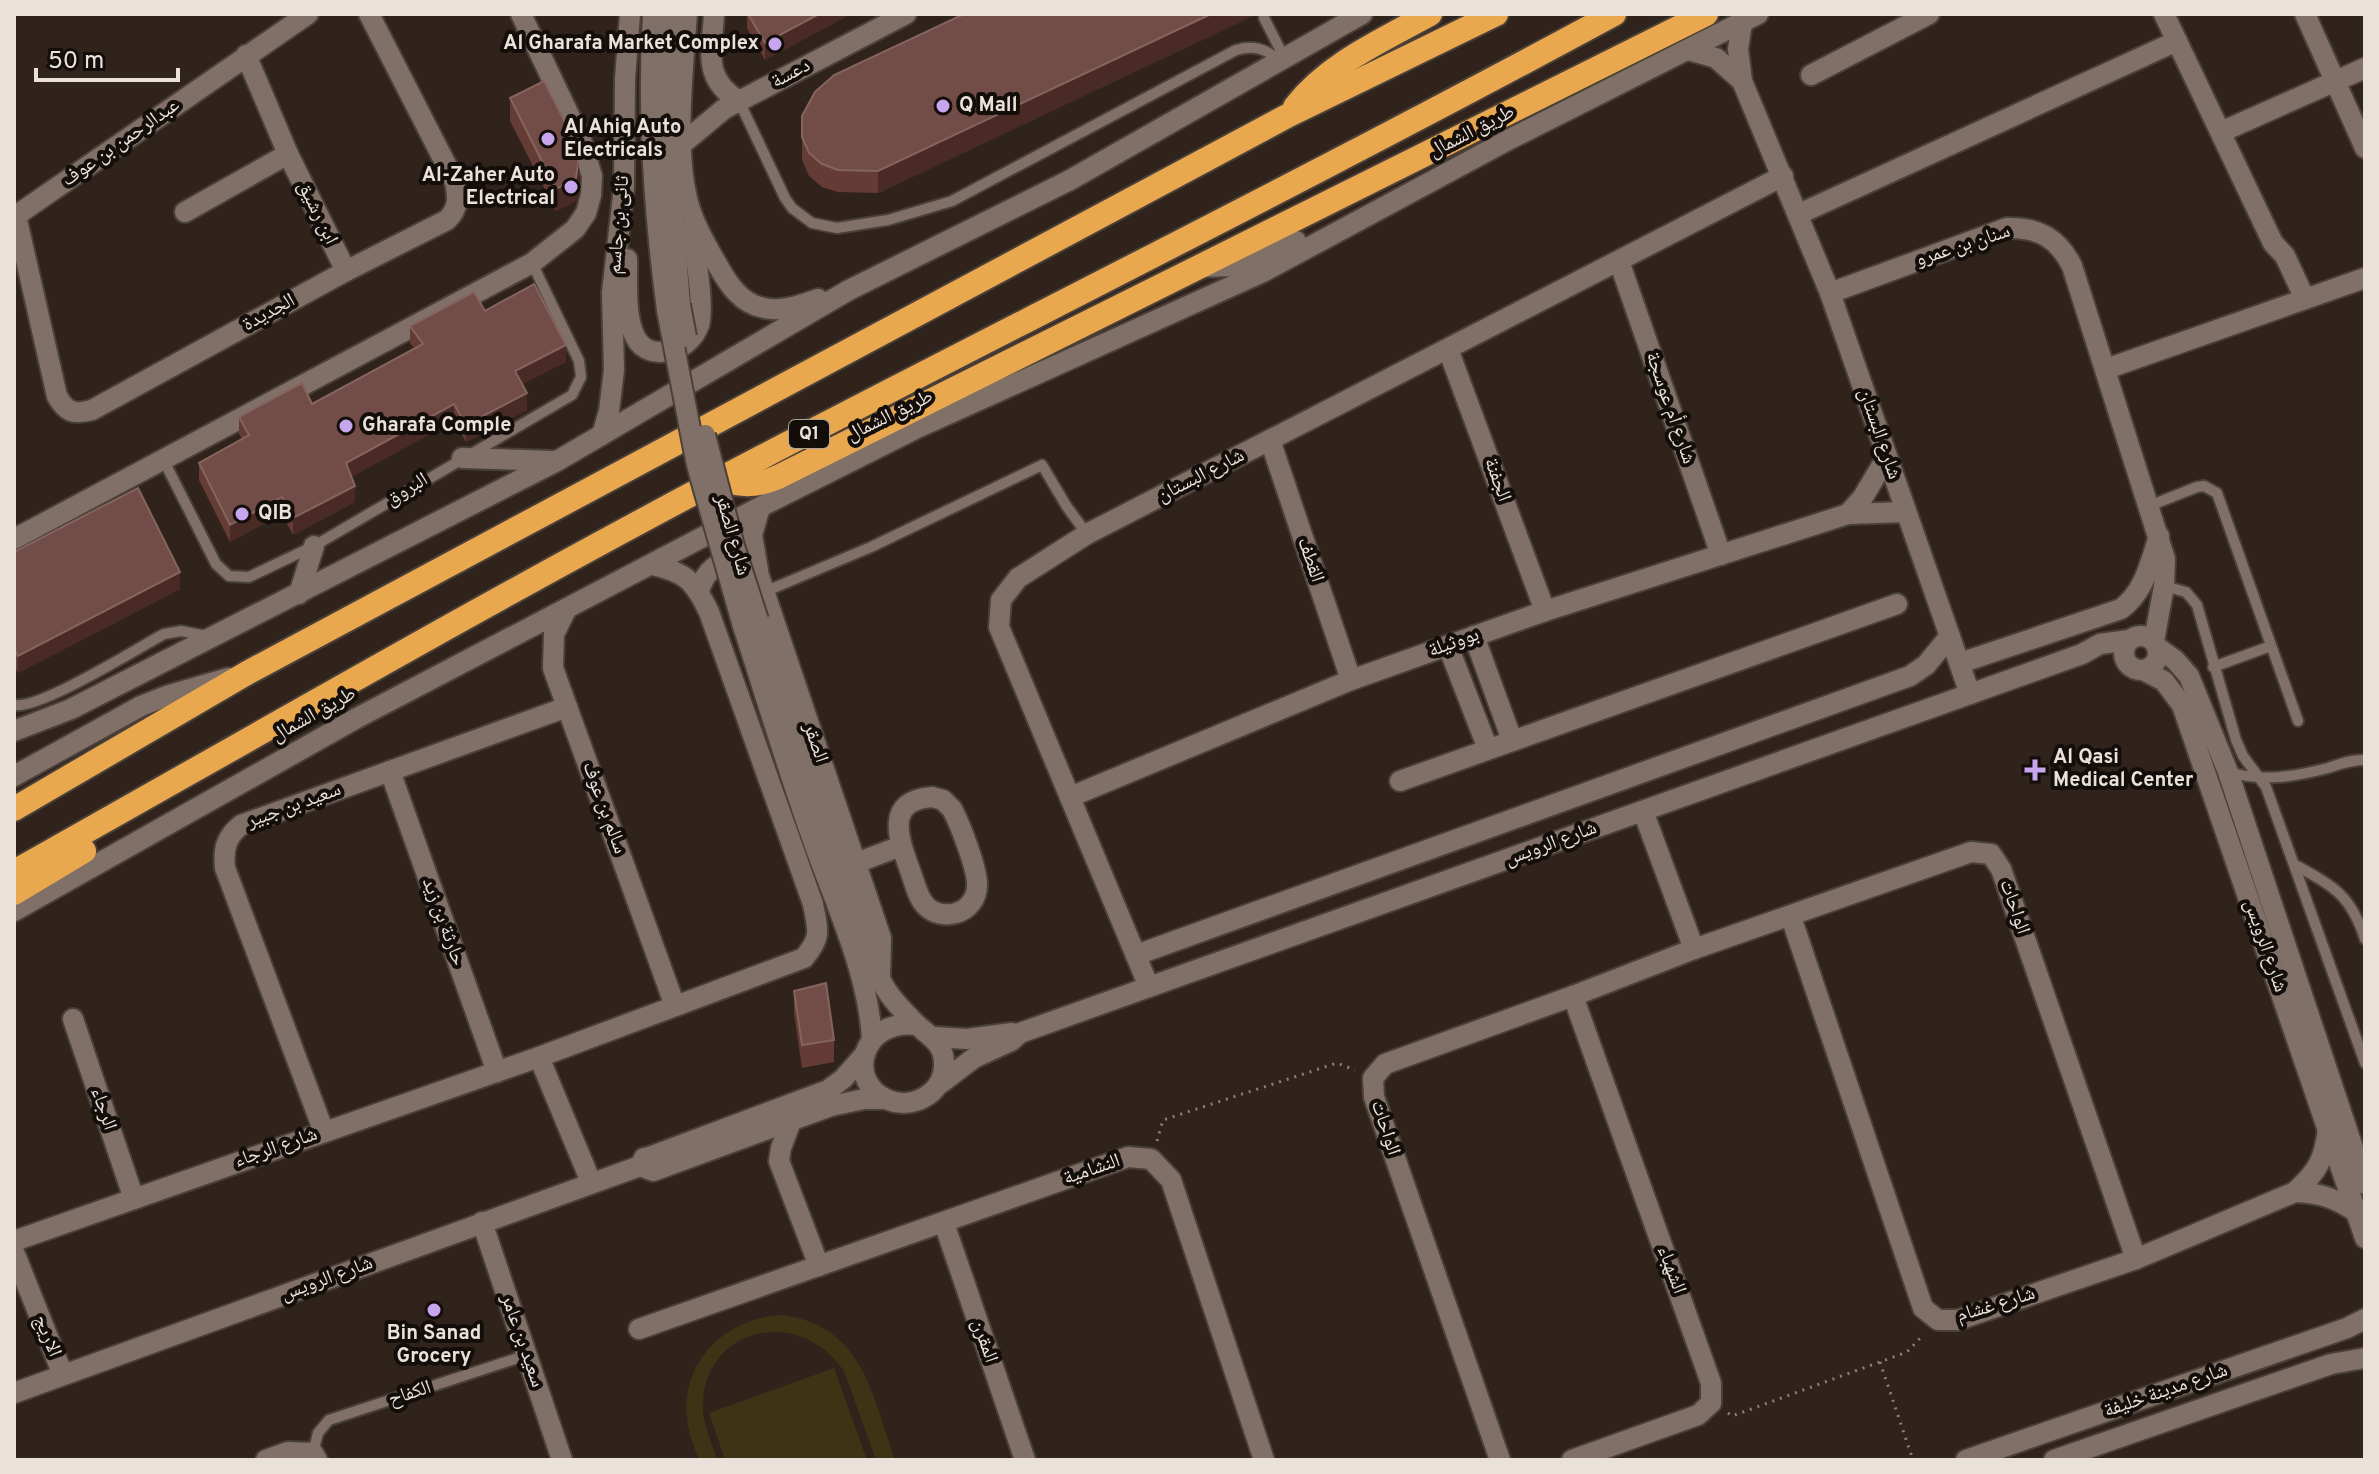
<svg xmlns="http://www.w3.org/2000/svg" width="2379" height="1474" font-family="Overpass,'Noto Naskh Arabic',sans-serif">
	<rect width="100%" height="100%" fill="#30231c"/>
	<g fill="#3d3415">
		<path d="M778,1315C862,1322 872,1394 895,1460H876L844,1371C802,1308 709,1324 703,1400C701,1421 711,1440 717,1460H699C694,1446 688,1433 687,1418C681,1362 724,1320 778,1315Z"/>
		<polygon points="834,1368 867,1460 725,1460 709,1413"/>
	</g>
	<g fill="none" stroke-linecap="round" stroke-linejoin="round">
		<defs>
			<g id="service">
				<polyline points="1264,18 1285,59"/>
				<path d="M739,101L785,198L792,208L812,223L837,228L888,220L952,201L1236,50C1253,45 1266,48 1279,61"/>
				<polyline points="163,459 216,564 229,576 249,577 314,546 572,395 581,377 579,361 532,263"/>
				<polyline points="2149,506 2197,487 2204,486 2217,493 2298,721"/>
				<polyline points="2164,586 2186,592 2197,605 2236,740 2243,756 2266,787 2365,1063"/>
				<polyline points="764,592 871,547 1042,465 1067,507 1087,534"/>
				<polyline points="2213,667 2271,646"/>
				<path d="M14,705C39,710 136,649 164,634L181,631L207,636"/>
				<path d="M2228,772C2264,782 2293,777 2328,768C2340,764 2353,759 2365,760"/>
				<path d="M2297,866C2335,887 2351,896 2365,939"/>
				<polyline points="313,1453 318,1433 329,1420 527,1355"/>
			</g>
			<g id="minor">
				<path d="M714,14C712,52 702,78 739,101"/>
				<polyline points="2164,14 2273,243 2285,256 2305,299"/>
				<polyline points="2305,14 2365,148"/>
				<polyline points="1742,23 1738,49 1742,81 1830,293 1970,694"/>
				<polyline points="1688,50 1716,58 1742,81"/>
				<polyline points="246,55 288,154 346,271"/>
				<polyline points="1811,75 1929,14"/>
				<polyline points="2221,132 2365,68"/>
				<polyline points="682,144 724,109 906,14"/>
				<polyline points="185,212 288,154"/>
				<polyline points="1799,214 2177,41"/>
				<path d="M16,216L57,396C66,412 73,415 92,410L346,271L447,220C459,208 458,198 455,182L369,14"/>
				<polyline points="14,217 308,14"/>
				<polyline points="1619,261 1721,555"/>
				<path d="M1830,293L2007,228C2038,227 2058,238 2072,266L2165,559L2164,586L2154,641"/>
				<polyline points="1448,349 1545,611"/>
				<polyline points="2106,369 2365,278"/>
				<polyline points="1270,440 1351,680"/>
				<polyline points="760,507 752,535 759,576 881,938 880,979"/>
				<polyline points="1848,514 1863,497 1887,457"/>
				<polyline points="14,539 532,263 575,229 586,213 591,195 592,176 581,140 521,14"/>
				<path d="M699,591C705,572 717,558 739,563"/>
				<polyline points="566,610 554,634 553,668 675,1006"/>
				<polyline points="1474,636 1512,740"/>
				<polyline points="1448,646 1488,749"/>
				<path d="M1960,663L2121,609C2145,591 2150,563 2159,536"/>
				<polyline points="390,771 497,1072"/>
				<polyline points="1400,781 1897,604"/>
				<path d="M932,797L943,800L952,809C960,824 978,870 977,886C977,898 968,910 956,913C946,916 934,914 927,907C918,899 915,884 911,873C900,842 882,801 932,797Z"/>
				<polyline points="1070,797 1351,680 1545,611 1848,514 1906,512"/>
				<polyline points="1643,811 1694,949"/>
				<polyline points="856,863 901,846"/>
				<path d="M1791,917L1923,1308L1938,1320H1958L2136,1259L2295,1192C2318,1171 2324,1160 2328,1129"/>
				<polyline points="1136,955 1910,676 1926,665 1950,636"/>
				<polyline points="1149,987 999,627 1001,600 1018,578 1087,534 1783,176"/>
				<polyline points="73,1019 134,1199"/>
				<polyline points="539,1057 591,1182"/>
				<polyline points="791,1121 781,1148 779,1161 819,1266"/>
				<path d="M324,1132L225,868C223,849 226,837 241,825L567,707"/>
				<polyline points="640,1166 653,1171 831,1106 864,1099 885,1099"/>
				<polyline points="640,1166 644,1158 649,1157 828,1090 843,1079 865,1054"/>
				<path d="M2295,1192C2320,1193 2335,1198 2356,1212"/>
				<polyline points="482,1222 562,1460"/>
				<polyline points="944,1223 1025,1460"/>
				<path d="M14,1241L539,1057L804,958C822,937 818,930 813,904L709,612C694,581 686,572 652,565"/>
				<polyline points="14,1252 63,1375"/>
				<polyline points="639,1329 1128,1157 1151,1159 1171,1180 1264,1460"/>
				<polyline points="14,1393 640,1166"/>
				<polyline points="266,1460 288,1452 313,1453 317,1460"/>
				<polyline points="1500,1460 1374,1097 1373,1078 1385,1064 1573,996 1694,949 1971,852 1991,854 2001,869 2136,1259"/>
				<polyline points="1572,1460 1698,1415 1711,1403 1711,1383 1573,996"/>
			</g>
			<g id="tertiary">
				<path d="M653,14C647,113 654,212 667,310"/>
				<polyline points="667,14 667,139 680,305"/>
				<path d="M758,620C797,738 832,860 879,976C886,994 902,1010 916,1024C930,1037 945,1043 944,1066C943,1094 911,1111 886,1099C845,1080 862,1018 917,1025"/>
				<path d="M743,626C767,700 789,774 815,846C837,908 868,972 872,1039"/>
				<circle cx="2141" cy="653" r="17"/>
				<polyline points="2157,647 2175,660 2189,676 2228,772 2365,1184"/>
				<polyline points="2143,670 2164,681 2182,705 2365,1238"/>
				<polyline points="935,1037 967,1039 1012,1033"/>
				<polyline points="941,1083 974,1058 1011,1041 1020,1033 2082,654 2100,644 2129,640"/>
				<polyline points="1966,1460 2347,1328 2365,1319"/>
				<polyline points="2054,1460 2331,1364 2365,1358"/>
			</g>
			<g id="secondary">
				<path d="M687,14C683,69 673,157 690,209C696,228 707,247 717,264C728,284 741,304 764,308C783,312 801,305 818,299"/>
				<path d="M627,259C628,292 619,365 673,350C685,347 695,336 699,325C705,303 694,251 692,226"/>
				<polyline points="1201,267 1234,266 1296,241"/>
				<polyline points="602,435 609,411 614,370 612,293 624,187 625,79 630,14"/>
				<polyline points="462,458 553,461"/>
				<polyline points="299,594 314,546"/>
				<polyline points="14,731 71,709 557,461 849,290 1070,180 1362,14"/>
				<polyline points="14,776 141,706 169,695 228,678"/>
				<polyline points="14,911 357,718 760,507 915,429 1263,272 1510,139 1758,14"/>
			</g>
			<g id="motorway">
				<path d="M1295,107C1328,64 1383,40 1430,14"/>
				<path d="M722,480C743,486 758,486 778,477L1706,14"/>
				<polyline points="14,809 247,673 1289,115 1496,14"/>
				<path d="M14,872C263,732 511,588 764,456C1047,309 1333,166 1614,14"/>
				<polyline points="14,893 84,851"/>
			</g>
		</defs>
		<use href="#service" stroke="#4a3f39" stroke-width="14"/>
		<use href="#minor" stroke="#4a3f39" stroke-width="24"/>
		<use href="#tertiary" stroke="#4a3f39" stroke-width="24"/>
		<use href="#secondary" stroke="#4a3f39" stroke-width="24"/>
		<use href="#motorway" stroke="#4a3f39" stroke-width="28"/>
		<g stroke="#8b807a" stroke-width="3" stroke-dasharray="2 6" stroke-linecap="butt">
			<polyline points="1157,1141 1163,1120 1337,1063 1355,1070"/>
			<polyline points="1880,1362 1913,1460"/>
			<polyline points="1728,1413 1732,1416 1907,1352 1924,1334"/>
		</g>
		<use href="#service" stroke="#807067" stroke-width="10"/>
		<use href="#minor" stroke="#807067" stroke-width="20"/>
		<use href="#tertiary" stroke="#807067" stroke-width="20"/>
		<use href="#secondary" stroke="#807067" stroke-width="20"/>
		<use href="#motorway" stroke="#eaa84e" stroke-width="24"/>
		<defs>
			<g id="tertiary-bridge">
				<polyline points="680,305 686,337"/>
				<polyline points="667,310 697,465 743,626"/>
				<polyline points="705,435 734,546 758,620"/>
			</g>
		</defs>
		<use href="#tertiary-bridge" stroke="#4a3f39" stroke-width="24" stroke-linecap="butt"/>
		<use href="#tertiary-bridge" stroke="#807067" stroke-width="20"/>
	</g>
	<g fill="#643b35">
		<polygon points="747,14 851,14 765,60 747,28"/>
		<polygon points="964,14 1257,14 878,193 838,192 822,187 809,176 802,160 802,116"/>
		<polygon points="510,98 579,178 576,201 556,211 510,121"/>
		<polygon points="485,311 566,362 522,384 527,410 466,442 454,421 351,477 355,502 293,535 282,514 230,542 199,480 199,463 242,439 239,434 239,417 312,404 414,348 410,343 410,326"/>
		<polygon points="14,552 180,589 18,673 14,666"/>
		<polygon points="794,991 834,1040 834,1062 802,1068 794,1013"/>
	</g>
	<g fill="#492a24">
		<polygon points="819,14 851,14 765,60 765,43"/>
		<polygon points="1211,14 1257,14 878,193 878,171"/>
		<polygon points="579,155 579,178 576,201 556,211 556,189"/>
		<polygon points="566,345 566,362 515,388 515,371"/>
		<polygon points="527,393 527,410 466,442 466,425"/>
		<polygon points="454,404 454,421 346,480 346,463"/>
		<polygon points="355,486 355,502 293,535 293,518"/>
		<polygon points="282,497 282,514 230,542 230,525"/>
		<polygon points="180,572 180,589 18,673 18,656"/>
	</g>
	<g fill="#724d47" stroke="#85645e" stroke-width="2">
		<polygon points="748,14 819,14 765,43"/>
		<polygon points="964,14 1211,14 878,171 838,170 822,164 809,153 802,137 802,116 815,92 834,75"/>
		<polygon points="544,81 574,140 579,155 576,178 556,189 510,98"/>
		<polygon points="534,284 566,345 515,371 527,393 466,425 454,404 346,463 355,486 293,518 282,497 230,525 199,463 249,435 239,417 302,383 312,404 423,344 410,326 474,292 485,311"/>
		<polygon points="138,488 180,572 18,656 14,649 14,552"/>
		<polygon points="826,983 834,1040 802,1045 794,991"/>
	</g>
	<g fill="#c7a6ef" stroke="#140e0b" stroke-width="3">
		<circle cx="775" cy="44" r="8"/>
		<circle cx="943" cy="106" r="8"/>
		<circle cx="548" cy="139" r="8"/>
		<circle cx="571" cy="187" r="8"/>
		<circle cx="346" cy="426" r="8"/>
		<circle cx="242" cy="514" r="8"/>
		<path d="M2031 758h8v8h8v8h-8v8h-8v-8h-8v-8h8z"/>
		<circle cx="434" cy="1310" r="8"/>
	</g>
	<g text-anchor="middle" dominant-baseline="central" stroke-width="8" stroke-linejoin="round" paint-order="stroke">
		<rect fill="#140e0b" stroke="#aaa29d" stroke-width="2" x="789" y="420" width="40" height="28" rx="6"/>
		<g font-size="18" font-weight="bold" fill="#eae1db">
			<text x="809" y="434">Q1</text>
		</g>
		<g font-size="20" font-weight="bold" fill="#eae1db" stroke="#140e0b" text-anchor="start">
			<text x="759" y="44" text-anchor="end">Al Gharafa Market Complex</text>
			<text x="959" y="106">Q Mall</text>
			<text x="564" y="128">Al Ahiq Auto<tspan x="564" dy="23">Electricals</tspan></text>
			<text x="555" y="176" text-anchor="end">Al-Zaher Auto<tspan x="555" dy="23">Electrical</tspan></text>
			<text x="362" y="426">Gharafa Comple</text>
			<text x="258" y="514">QIB</text>
			<text x="2053" y="758">Al Qasi<tspan x="2053" dy="23">Medical Center</tspan></text>
			<text x="434" y="1334" text-anchor="middle">Bin Sanad<tspan x="434" dy="23">Grocery</tspan></text>
		</g>
		<g font-size="20" fill="#eae1db" stroke="#140e0b">
			<text transform="translate(791 74) rotate(-28)">دعسة</text>
			<text transform="translate(1472 132) rotate(-27)">طريق الشمال</text>
			<text transform="translate(121 143) rotate(-35)">عبدالرحمن بن عوف</text>
			<text transform="translate(317 213) rotate(64)">ابن رشيق</text>
			<text transform="translate(619 225) rotate(-85)">ثانى بن جاسم</text>
			<text transform="translate(1963 246) rotate(-18)">سنان بن عمرو</text>
			<text transform="translate(269 313) rotate(-29)">الجديدة</text>
			<text transform="translate(1670 408) rotate(71)">شارع أم عوسجة</text>
			<text transform="translate(890 416) rotate(-26)">طريق الشمال</text>
			<text transform="translate(1879 434) rotate(71)">شارع البستان</text>
			<text transform="translate(1201 476) rotate(-27)">شارع البستان</text>
			<text transform="translate(1497 480) rotate(70)">الجفنة</text>
			<text transform="translate(407 490) rotate(-31)">البروق</text>
			<text transform="translate(732 535) rotate(74)">شارع الصقر</text>
			<text transform="translate(1310 560) rotate(71)">القطف</text>
			<text transform="translate(1454 643) rotate(-20)">بووثيلة</text>
			<text transform="translate(314 715) rotate(-29)">طريق الشمال</text>
			<text transform="translate(815 743) rotate(71)">الصقر</text>
			<text transform="translate(294 806) rotate(-20)">سعيد بن جبير</text>
			<text transform="translate(604 808) rotate(70)">سالم بن عوف</text>
			<text transform="translate(1551 844) rotate(-20)">شارع الرويس</text>
			<text transform="translate(2014 907) rotate(71)">الواحات</text>
			<text transform="translate(443 922) rotate(70)">حارثة بن زيد</text>
			<text transform="translate(2265 946) rotate(71)">شارع الرويس</text>
			<text transform="translate(103 1109) rotate(71)">الرجاء</text>
			<text transform="translate(1385 1128) rotate(72)">الواحات</text>
			<text transform="translate(276 1148) rotate(-19)">شارع الرجاء</text>
			<text transform="translate(1092 1170) rotate(-19)">النشامية</text>
			<text transform="translate(1671 1270) rotate(70)">الشهباء</text>
			<text transform="translate(327 1279) rotate(-20)">شارع الرويس</text>
			<text transform="translate(1996 1305) rotate(-17)">شارع غشام</text>
			<text transform="translate(47 1336) rotate(68)">الاريج</text>
			<text transform="translate(522 1341) rotate(71)">سعيد بن عامر</text>
			<text transform="translate(984 1341) rotate(71)">المقرن</text>
			<text transform="translate(2166 1391) rotate(-19)">شارع مدينة خليفة</text>
			<text transform="translate(410 1394) rotate(-18)">الكفاح</text>
		</g>
	</g>
	<rect width="2379" height="1474" fill="none" stroke="#eae1db" stroke-width="32"/>
	<path d="M36 68v12h142v-12" fill="none" stroke="#eae1db" stroke-width="4"/>
	<text x="48" y="68" font-size="24" fill="#eae1db" stroke="#140e0b" stroke-width="6" paint-order="stroke">50 m</text>
</svg>
